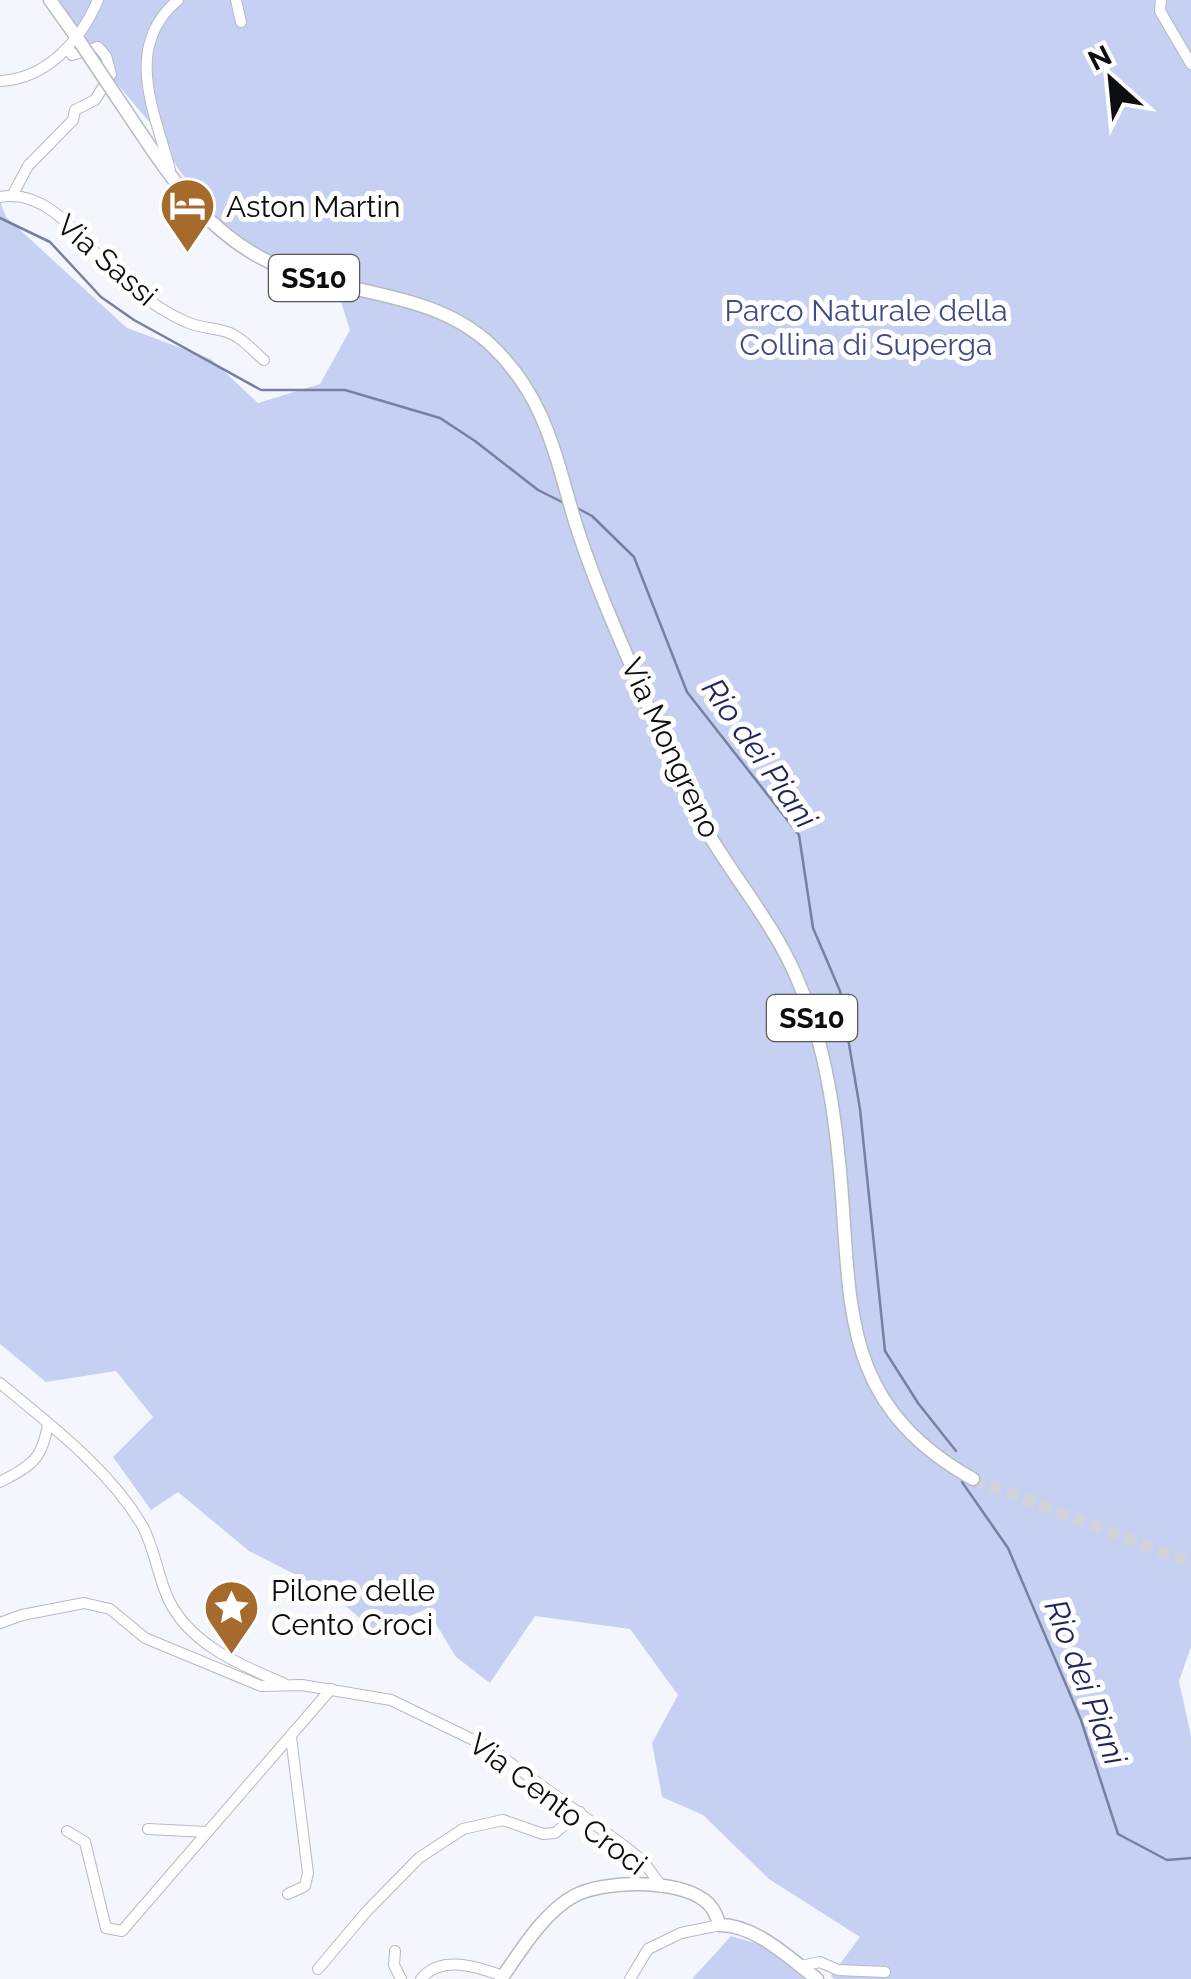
<svg xmlns="http://www.w3.org/2000/svg" width="1191" height="1979" font-family="Raleway,sans-serif">
	<rect width="100%" height="100%" fill="#f4f6fe"/>
	<g fill="#c6d0f3">
		<polygon points="46,0 1191,0 1191,1647 1179,1681 1191,1736 1191,1979 834,1979 831,1976 860,1937 769,1879 703,1815 662,1797 652,1743 678,1695 630,1629 535,1616 490,1683 456,1657 427,1609 374,1630 329,1592 249,1551 178,1492 151,1510 113,1457 153,1417 116,1371 46,1382 0,1344 0,201 6,217 127,328 211,359 258,403 320,384 350,330 336,286 314,280 230,234 179,170 151,124"/>
		<polygon points="731,1936 765,1946 805,1979 692,1979"/>
	</g>
	<g fill="none" stroke-linecap="round" stroke-linejoin="round">
		<g stroke="#7780a1" stroke-width="2.5">
			<polyline points="0,218 50,242 101,297 134,320 261,390 345,390 440,418 475,441 538,490 562,502"/>
			<polyline points="579,509 592,516 634,557 687,692 799,835 813,928 840,991 860,1109 885,1351 918,1403 956,1451"/>
			<polyline points="962,1482 1008,1548 1081,1720 1118,1834 1167,1860 1191,1858"/>
		</g>
		<polyline stroke="#d1d3da" stroke-width="12" stroke-dasharray="12 6" stroke-linecap="butt" points="973,1479 1191,1563"/>
		<defs>
			<g id="minor">
				<polyline points="236,0 241,22"/>
				<polyline points="1161,0 1160,11 1191,64"/>
				<path d="M0,81C47,79 81,40 98,0"/>
				<path d="M170,170C155,112 122,47 178,0"/>
				<polyline points="13,194 28,166 73,120 75,110 95,100 111,74 106,56 98,47 72,55 69,49"/>
				<path d="M0,197C53,187 88,251 123,281C143,297 166,314 189,323C201,328 215,328 227,332C242,337 253,351 264,360"/>
				<path d="M0,1383C51,1426 107,1467 142,1525C153,1545 157,1570 165,1591C183,1641 237,1664 283,1683"/>
				<path d="M0,1482C32,1465 42,1460 48,1424"/>
				<polyline points="0,1623 22,1615 84,1603 110,1609 145,1638 261,1686 302,1685 391,1700 490,1748 623,1845 643,1861 662,1887"/>
				<polyline points="148,1829 207,1832"/>
				<polyline points="67,1831 85,1842 106,1928 122,1931 331,1689"/>
				<polyline points="288,1894 305,1886 308,1873 291,1737"/>
				<polyline points="395,1951 394,1965 401,1979"/>
				<polyline points="801,1966 820,1962 838,1970 885,1972"/>
				<polyline points="318,1969 366,1912 419,1858 463,1829 503,1820 543,1834 555,1833 580,1812"/>
				<path d="M421,1979C441,1954 478,1967 503,1976"/>
				<polyline points="630,1979 648,1949 681,1933 720,1925"/>
			</g>
			<g id="major">
				<polyline points="50,0 80,42"/>
				<path d="M116,96C165,168 204,239 290,271C359,296 436,293 492,346C543,395 554,449 573,515C590,571 613,624 636,677C657,728 678,780 705,828C734,878 773,923 796,976C823,1037 834,1104 840,1171C852,1305 838,1403 973,1479"/>
				<path d="M501,1979C520,1952 544,1912 574,1896C604,1880 676,1879 704,1900C714,1907 716,1916 720,1925C755,1925 788,1957 817,1979"/>
			</g>
		</defs>
		<use href="#minor" stroke="#b7b9c2" stroke-width="12"/>
		<use href="#major" stroke="#b7b9c2" stroke-width="15"/>
		<use href="#minor" stroke="#fff" stroke-width="10"/>
		<use href="#major" stroke="#fff" stroke-width="12"/>
		<defs>
			<polyline id="major-bridge" points="80,42 116,96"/>
		</defs>
		<use href="#major-bridge" stroke="#b7b9c2" stroke-width="15" stroke-linecap="butt"/>
		<use href="#major-bridge" stroke="#fff" stroke-width="12"/>
	</g>
	<defs>
		<symbol id="hotel-pin" viewBox="-11 -11 22 30"><path d="M0 17L-7.5 6A9.5 9.5 0 1 1 7.5 6Z" fill="#a66a2d" stroke="#fff"/><path d="M-6-4.5h1.5V1H6V5H4.5V3h-9V5H-6ZM-4 0a1.8 1.8 0 1 1 3.6 0ZM.5 0V-2.5h3Q6-2.5 6 0Z" fill="#fff"/></symbol>
		<symbol id="sight-pin" viewBox="-11 -11 22 30"><path d="M0 17L-7.5 6A9.5 9.5 0 1 1 7.5 6Z" fill="#a66a2d" stroke="#fff"/><path d="M0-6L1.8-2.2L6-1.7L2.9 1.2L3.7 5.4L0 3.3L-3.7 5.4L-2.9 1.2L-6-1.7L-1.8-2.2Z" fill="#fff"/></symbol>
	</defs>
	<g fill-rule="evenodd">
		<use href="#hotel-pin" x="156" y="174" width="63" height="86"/>
		<use href="#sight-pin" x="200" y="1576" width="63" height="86"/>
	</g>
	<g text-anchor="middle" dominant-baseline="central" stroke-width="10" stroke-linejoin="round" paint-order="stroke">
		<g fill="#fff" stroke="#555658" stroke-width="2.5">
			<rect x="269" y="255" width="90" height="46" rx="8"/>
			<rect x="767" y="995" width="90" height="46" rx="8"/>
		</g>
		<g font-size="28" font-weight="bold" fill="#0c0d10">
			<text x="314" y="278">SS10</text>
			<text x="812" y="1018">SS10</text>
		</g>
		<g font-size="30" fill="#0c0d10" stroke="#fff" text-anchor="start">
			<text x="226" y="206">Aston Martin</text>
			<text x="271" y="1590">Pilone delle<tspan x="271" dy="34">Cento Croci</tspan></text>
		</g>
		<g font-size="30" fill="#0c0d10" stroke="#fff">
			<text transform="translate(107 260) rotate(41)">Via Sassi</text>
			<text transform="translate(671 748) rotate(65)">Via Mongreno</text>
			<text transform="translate(558 1804) rotate(37)">Via Cento Croci</text>
		</g>
		<g font-size="30" fill="#404b85" stroke="#fff">
			<text x="866" y="310">Parco Naturale della<tspan x="866" dy="34">Collina di Superga</tspan></text>
		</g>
		<g font-size="32" font-style="italic" fill="#1f265c" stroke="#fff">
			<text transform="translate(760 753) rotate(55)">Rio dei Piani</text>
			<text transform="translate(1086 1682) rotate(69)">Rio dei Piani</text>
		</g>
	</g>
	<g transform="translate(1111 80) rotate(333)" stroke="#ffffff" stroke-width="8" paint-order="stroke">
	<path d="M0-8L18 38L0 25L-18 38Z" fill="#0c0d10"/>
	<text y="-15" font-size="28" font-weight="bold" text-anchor="middle" fill="#0c0d10">N</text>
	</g>
</svg>
